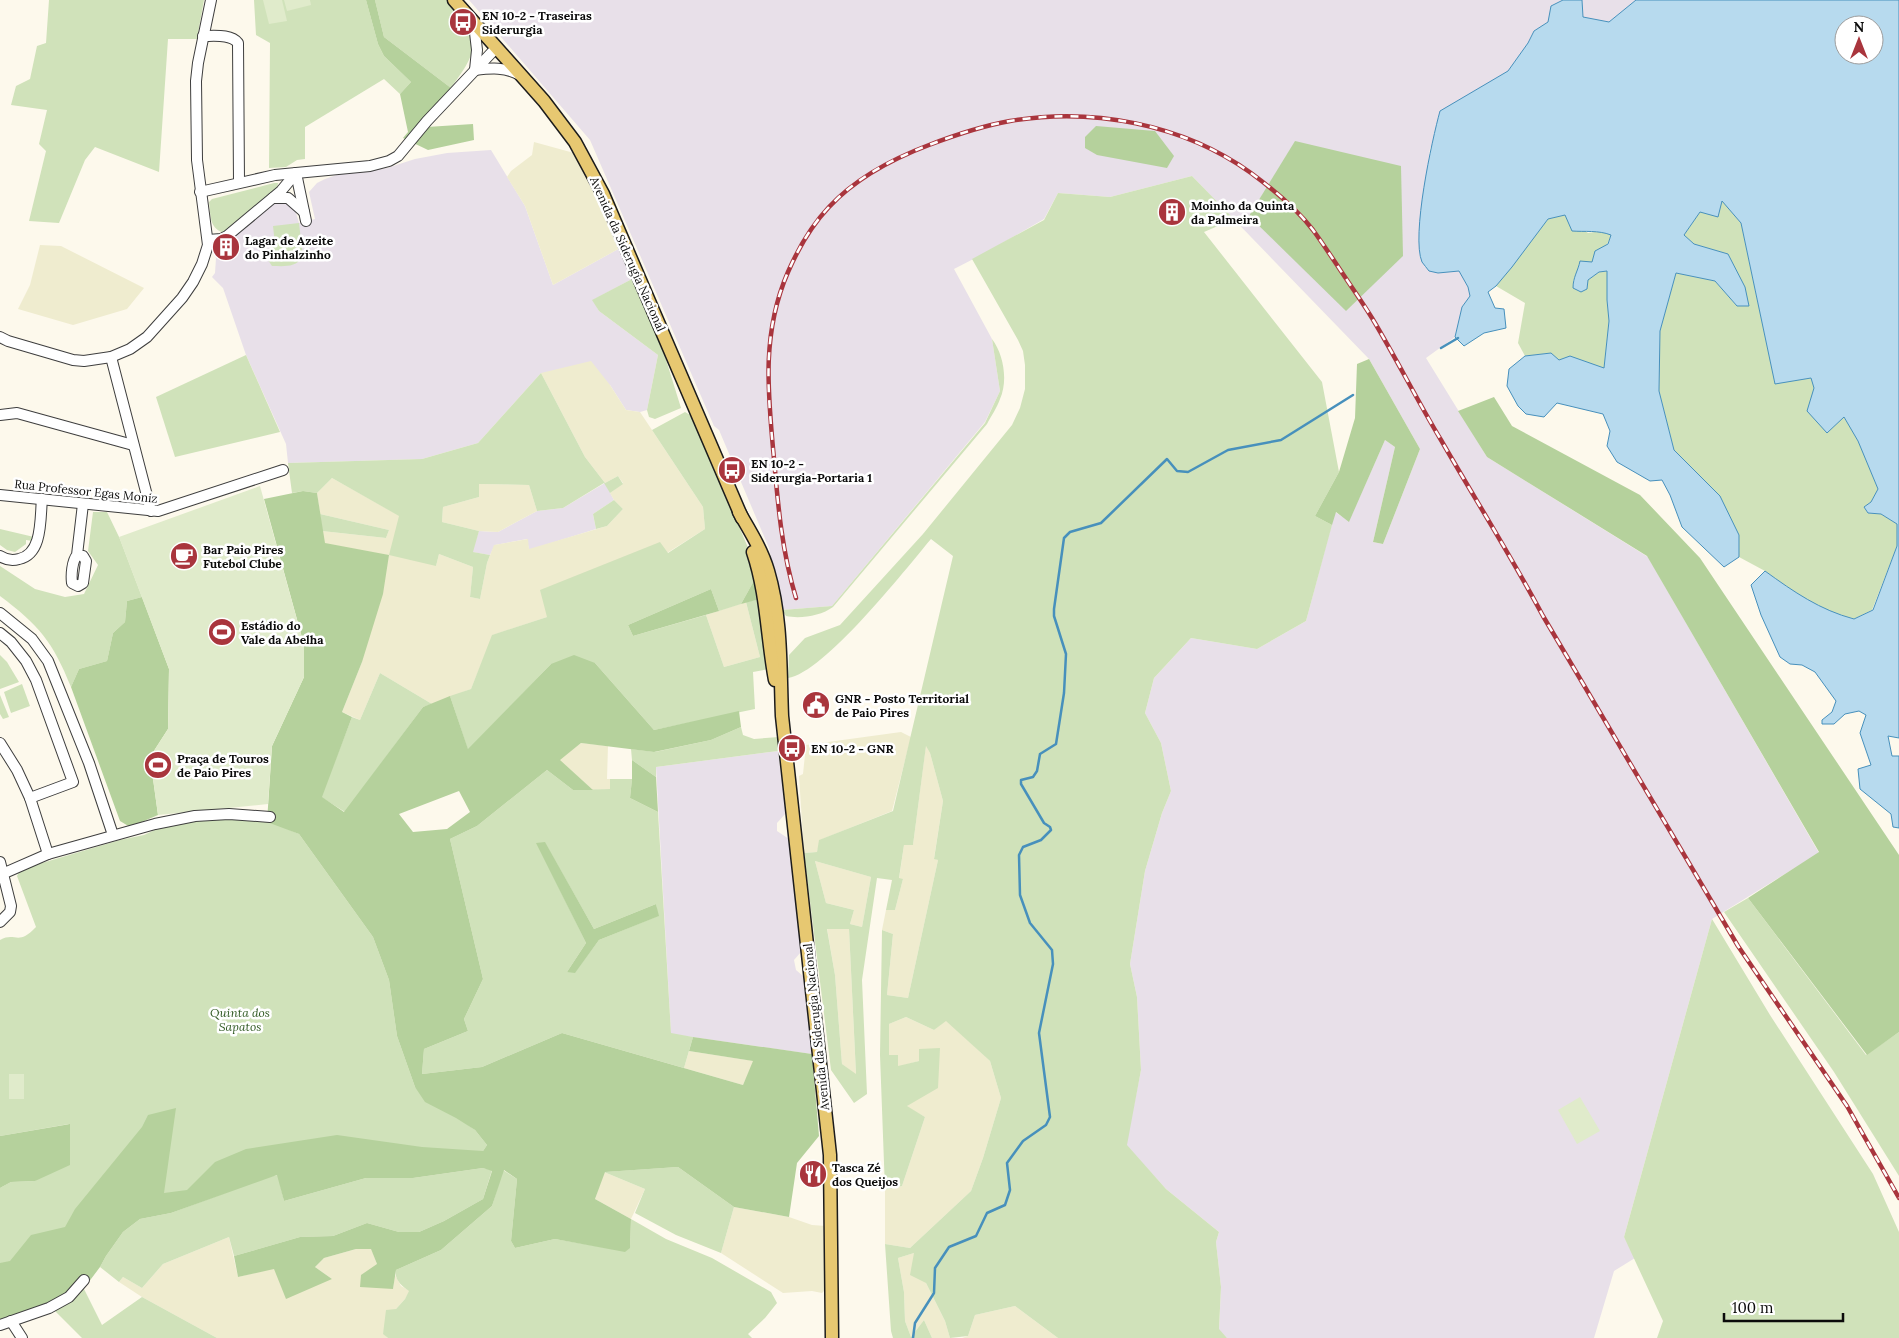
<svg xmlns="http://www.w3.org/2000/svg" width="1899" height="1338" font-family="Lora,serif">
	<rect width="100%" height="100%" fill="#fdf9ec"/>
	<g fill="#e8e0e9">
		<polygon points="469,0 1563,0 1551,6 1548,22 1534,31 1528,43 1508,71 1430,148 1419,236 1422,261 1438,273 1459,271 1468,287 1470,296 1462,307 1455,337 1426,358 1487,457 1648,557 1819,853 1712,919 1624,1237 1635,1258 1614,1271 1594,1338 1227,1338 1219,1330 1221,1287 1216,1242 1219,1232 1166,1189 1126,1145 1141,1070 1137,997 1130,964 1145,871 1162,813 1171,791 1161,743 1145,713 1154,678 1191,638 1257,649 1306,621 1335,512 1349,521 1385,440 1395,447 1373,542 1383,544 1420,449 1369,359 1192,176 1110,197 1058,193 1044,219 987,252 954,269 992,339 1000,391 985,422 832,606 782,610 769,548 719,430 714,426 590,140"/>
		<polygon points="1582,0 1636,0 1609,22 1583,17"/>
		<polygon points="491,150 525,206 553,285 622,247 632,279 593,300 599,311 658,355 647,410 640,412 626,410 610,385 541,373 478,443 422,459 288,463 286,444 246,355 223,288 212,277 215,273 216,258 212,252 247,226 273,204 287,202 294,206 299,223 315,219 309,192 317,183 325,179 342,173 387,168 415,159 447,153"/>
		<polygon points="605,483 614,500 593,514 596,529 529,550 527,539 495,545 490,555 472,552 479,531 498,532 537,511 563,508"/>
		<polygon points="778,751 786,813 777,823 777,831 789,839 801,952 794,960 796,970 803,976 812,1054 671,1034 656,767"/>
	</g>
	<g fill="#efeccf">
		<polygon points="534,142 574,153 594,188 622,247 553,285 525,206 507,177 511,171 532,155"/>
		<polygon points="40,245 61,246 144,288 127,309 73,325 18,309 30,285"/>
		<polygon points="591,361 610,385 626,410 640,412 650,427 703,507 705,529 667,553 547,617 493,635 471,689 432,704 380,673 360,720 342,712 362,662 324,543 322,531 386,538 389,530 320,514 317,493 332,478 400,516 436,566 439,554 473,567 470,597 480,599 487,563 494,545 528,539 529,549 607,526 623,509 614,500 610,493 623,483 618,476 605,483 585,457 541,373"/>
		<polygon points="479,484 529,485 537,511 498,532 479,531 442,522 443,507 479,497"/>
		<polygon points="746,602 760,657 724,667 706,615"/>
		<polygon points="901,732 911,737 892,811 820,840 817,852 804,853 799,776 803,774 806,745"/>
		<polygon points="581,743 608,746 607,779 610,779 611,789 593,790 559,760"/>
		<polygon points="926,745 930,753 943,801 934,858 938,860 908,998 887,995 893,934 882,930 886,910 895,910 903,879 899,879 904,845 913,845"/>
		<polygon points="815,861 871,877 862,927 850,924 854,910 826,903"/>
		<polygon points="827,928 849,929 856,1075 842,1064 835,975"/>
		<polygon points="906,1017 934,1030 946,1020 990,1061 1001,1098 983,1158 971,1191 910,1248 885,1244 885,1190 902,1186 925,1117 907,1107 919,1061 897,1067 889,1055 889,1024"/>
		<polygon points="689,1051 754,1061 743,1085 684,1068"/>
		<polygon points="604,1172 645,1189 631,1219 595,1199"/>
		<polygon points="734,1207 789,1217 812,1225 826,1226 826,1289 822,1293 812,1291 783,1293 721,1253"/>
		<polygon points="229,1237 238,1277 274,1268 332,1279 315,1267 324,1258 356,1249 371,1248 377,1264 393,1289 395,1275 401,1286 410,1291 405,1299 396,1309 383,1333 388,1338 217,1338 142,1297 119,1282 123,1277 142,1288 163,1264"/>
		<polygon points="914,1253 926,1283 945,1321 950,1338 932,1338 924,1320 911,1337 905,1321 904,1292 898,1258"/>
		<polygon points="1015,1306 1058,1338 962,1338 968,1336 975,1315"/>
	</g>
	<g fill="#d0e2ba" fill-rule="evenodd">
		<polygon points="49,0 204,0 197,39 168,39 159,172 95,147 85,160 59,223 29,221 46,151 39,144 47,110 11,105 16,86 30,79 37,46 46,43"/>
		<polygon points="254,0 366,0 378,44 384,56 411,82 400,94 384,79 305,127 305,159 297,160 286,167 269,168 270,43 256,35"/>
		<path d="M375,0H448C455,9 464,18 469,28C481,51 463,70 451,88L384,37Z"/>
		<path d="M1192,176L1234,219L1204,232L1322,382L1339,472L1315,516L1332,525L1306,621L1257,649L1191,638L1154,678L1145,713L1161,743L1171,791L1162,813L1145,871L1130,964L1137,997L1141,1070L1127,1145L1166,1189L1219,1232L1216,1242L1221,1287L1219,1329L1227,1338H1058L1015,1306L975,1315L968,1336L950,1338L945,1321L926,1283L910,1275L914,1253L898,1258L904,1292L905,1321L911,1337L924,1320L932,1338H893L891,1331L885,1244L910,1248L971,1191L983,1158L1001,1098L990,1061L946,1021L934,1030L906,1017L889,1024V1055H898V1066L919,1061V1049L940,1048L938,1088L907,1106L925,1117L902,1186L885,1190L880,1055L882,930L893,934L887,995L908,998L938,860L934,859L943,801L930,753L926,746L913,845H904L899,878L903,879L895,910H886L892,880L877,878L862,980L867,1094L854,1103L831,1070L804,853L817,852L819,840L893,811L953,556L931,539C905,570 824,673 788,678L789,655L805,638L840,625L923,534L1012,425L1020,408L1025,389V365L1023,351L1018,340L972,259L1044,220L1058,193L1110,197ZM815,861L871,877L862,927L850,924L854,910L826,903ZM827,929H849L856,1074L842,1064L835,975Z"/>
		<path d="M274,183H278L277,190L226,234C209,228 211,218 209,202L212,199Z"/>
		<path d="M1722,200L1741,223L1775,383L1811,378C1817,396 1835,403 1845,419C1860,440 1868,465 1878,489L1871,502L1864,507L1868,513L1881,514L1897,524V546L1872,610L1854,619L1830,612L1800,596L1765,571L1739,557V535L1674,450L1659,391L1660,331L1676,273L1715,281L1737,306H1748L1728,254L1694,244L1684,235L1700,212Z"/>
		<path d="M1565,215L1588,233L1601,231L1611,235C1608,245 1601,254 1594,261C1583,272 1573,269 1573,288L1587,289L1588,280L1599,272L1607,271V300L1609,321L1604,369L1581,360L1559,361L1551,353L1525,356L1518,343L1525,303L1496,286L1548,219Z"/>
		<path d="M299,223L303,257C295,268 284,266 272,266L264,254L275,244L273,226Z"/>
		<polygon points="632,279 663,350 681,408 655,419 649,417 647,410 658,355 599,311 592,300"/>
		<path d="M992,339C1004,355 1008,381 1000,399C997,408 991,416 987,424L833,607C821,616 800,619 786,616L782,610L832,606L985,423L1000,391Z"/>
		<polygon points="246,355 280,432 175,457 156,397"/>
		<polygon points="541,373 585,457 605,483 618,476 623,484 610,493 604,483 563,508 537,511 529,485 479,484 479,497 443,507 442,522 479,531 473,552 490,555 487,563 480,599 470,597 473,567 439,554 436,566 389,555 399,516 332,478 317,493 303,491 292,493 288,463 422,459 478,443"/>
		<polygon points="685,412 692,416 752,557 756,577 741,604 719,611 711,589 628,625 633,636 706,615 724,667 760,657 746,602 760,599 769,669 753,672 755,709 654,730 595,663 551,664 468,750 450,696 471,689 492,635 547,617 540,590 660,542 668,553 705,529 703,507 652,430"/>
		<polygon points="614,500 623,509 607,526 596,529 593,514"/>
		<path d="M93,512H107L120,539L142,597L127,601L125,622L113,633L107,661L79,669L71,687C53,642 39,625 0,596V566L35,589L65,597L84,594L98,565L88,551Z"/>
		<polygon points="320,514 389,530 386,538 322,531"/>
		<polygon points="0,529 34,537 33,541 26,540 26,544 15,552 7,550 0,545"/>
		<polygon points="0,655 7,662 19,682 0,689"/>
		<polygon points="380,673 432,704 423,707 345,812 321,797 352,717 360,720"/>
		<polygon points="22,684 30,706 11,713 4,692"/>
		<polygon points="0,695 9,717 3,719 0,714"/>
		<polygon points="741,727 743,735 754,739 779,737 778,751 656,767 656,777 632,760 631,749 655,752 711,740"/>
		<path d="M547,770L573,790L610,789V779H632L630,798L658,812L671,1033L693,1037L684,1068L562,1033L482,1067L422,1074L424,1049L468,1031L464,1019L483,979L450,839L477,826ZM537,843H545L594,929L656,904L658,916L599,940L575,972H567L586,943Z"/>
		<path d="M219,820H251L271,822L299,834L373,937L389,980L397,1036L415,1087L475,1130L487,1145L483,1151L308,1161L133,1211L0,1320V1188L11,1182L35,1181L69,1124L0,1136V940C16,931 17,947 36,927L17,876L19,872L25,868L120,840L144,835L161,827L183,822Z"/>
		<polygon points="1748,898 1866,1055 1899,1032 1899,1176 1834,1072 1724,912"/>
		<polygon points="1712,919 1770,1015 1873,1174 1899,1232 1899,1338 1657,1338 1663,1321 1624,1237"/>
		<polygon points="678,1167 734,1207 721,1253 676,1235 635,1213 645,1189 604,1172"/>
		<polygon points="483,1168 492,1170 483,1199 444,1221 419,1232 399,1232 367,1223 333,1236 300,1237 234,1256 229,1237 163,1264 142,1288 123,1277 119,1282 100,1267 106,1256 123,1232 140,1219 171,1213 268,1177 278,1175 284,1201 366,1178 413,1178"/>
		<path d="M503,1170L517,1179L511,1241L515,1248L555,1239L625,1251L630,1247L631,1219L666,1239L712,1258L771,1292L777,1303L765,1318L748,1334L752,1338H388L383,1334L386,1310L396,1309L405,1299L409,1291C402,1286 394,1280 396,1270L441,1250L492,1206Z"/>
		<polygon points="83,1287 102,1325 142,1297 217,1338 82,1338 55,1311"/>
	</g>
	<g fill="#b5d19c" fill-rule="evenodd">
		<polygon points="366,0 375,0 384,37 451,88 424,117 427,127 473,124 474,140 428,150 403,138 408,132 400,94 411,82 384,56 378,44"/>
		<polygon points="1096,126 1155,131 1174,156 1167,168 1097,155 1085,148 1085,137"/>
		<polygon points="1295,141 1401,166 1403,256 1346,311 1249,216"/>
		<polygon points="1369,359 1420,449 1383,544 1373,542 1395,447 1385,440 1349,522 1336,512 1332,525 1315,516 1339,472 1355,418 1357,364"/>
		<polygon points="1494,397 1512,426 1640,495 1700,558 1899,855 1899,1032 1867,1055 1748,898 1819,852 1647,556 1487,457 1458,411"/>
		<path d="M303,491L317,493L325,543L389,555L383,594L362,662L342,712L352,717L322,797L344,812L423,707L450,696L468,749L551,664L574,655L595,663L654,730L739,711L741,727L711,740L654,752L581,743L560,760L593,790H573L547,770L477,826L450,839L483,979L464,1019L468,1031L424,1049L422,1074L482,1067L562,1033L743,1085L753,1061L689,1051L693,1037L812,1054L819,1136L797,1163L789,1217L734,1207L678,1167L605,1172L595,1199L631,1219L630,1248L625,1252L555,1239L515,1248L511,1241L517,1179L504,1170L492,1206L441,1250L396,1270L393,1289L360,1287L361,1275L377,1264L371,1249H356L324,1258L315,1267L332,1279L286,1299L274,1269L238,1277L234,1256L300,1237L333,1236L367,1223L399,1232H419L444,1221L483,1199L492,1171L483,1168L413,1178H366L284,1201L277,1175L171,1213L140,1219L123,1232L106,1256L100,1267L88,1283L55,1311L51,1305L0,1321V1263L10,1261L31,1235L65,1227L75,1209L142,1127L148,1115L176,1108L164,1193L187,1190L215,1162L246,1149L337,1135L422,1147L483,1151L487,1145L475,1130L456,1118L425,1102L415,1087L397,1036L389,980L373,937L299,834L267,822L272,746L304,677V645L264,499ZM459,791L470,812L447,829L413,832L399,814Z"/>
		<polygon points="756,577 760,599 741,604"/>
		<polygon points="711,589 719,611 633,636 628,625"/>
		<polygon points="142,597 169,669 168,729 150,757 158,815 130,827 120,821 71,687 79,669 107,661 113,633 125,622 127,601"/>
		<polygon points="632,760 656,777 658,812 630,798 632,779"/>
		<polygon points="545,842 594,929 656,904 659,916 599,940 575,973 567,972 586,943 536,843"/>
		<polygon points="70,1124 70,1165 35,1181 11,1182 0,1188 0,1136"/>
	</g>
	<g fill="#e0ebcb">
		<polygon points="263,0 282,0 287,21 269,24"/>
		<polygon points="284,0 310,0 311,5 287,11"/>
		<polygon points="260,486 304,645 304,677 272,746 268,804 158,815 150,757 168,729 169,669 119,537"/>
		<rect x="9" y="1074" width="15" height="25"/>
		<polygon points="1580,1097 1600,1131 1577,1144 1558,1110"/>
	</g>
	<path fill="#b7daee" stroke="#4790bc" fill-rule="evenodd" d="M1563,0H1582L1583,17L1609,22L1636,0H1899V738L1888,736L1892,756H1899V828L1893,827L1891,814L1860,789L1858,769L1871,765L1860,733L1866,715L1859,711L1845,714L1834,724H1822V720L1832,712L1836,701L1815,672L1802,665L1790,664L1780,657L1761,615L1751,585L1765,571C1794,592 1820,610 1854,619L1873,610L1897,546V524L1881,514L1868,513L1864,507L1871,502L1878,489L1858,441L1844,417L1827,433L1807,411L1814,388L1811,378L1775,384L1741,223L1722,201L1718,217L1700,212L1684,235L1694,244L1728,254L1745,287L1749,306H1737L1715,281L1676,273L1660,331L1659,391L1674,450L1720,496L1739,535V557L1724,567L1682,527L1670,495L1662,480L1650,481L1617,462L1607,446L1610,431L1603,414L1557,403L1544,417L1526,414L1518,406L1507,386L1509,369L1525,356L1551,353L1559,360L1570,356L1604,368L1609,321L1607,300V271L1599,272L1588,280L1587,289L1581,292L1573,288C1573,277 1578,271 1580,261L1592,262L1595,251L1608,244L1611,235C1598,230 1585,232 1572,231L1565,215L1548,219L1512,267L1496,286L1488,292L1495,308L1504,309L1506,328L1484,333L1464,346L1455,337L1462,307L1470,296L1468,287L1459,271L1438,273L1429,271C1427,268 1424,265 1422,262C1411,236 1432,140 1440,111L1508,71L1528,43L1534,31L1548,22L1551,6ZM1844,25H1874V55H1844Z"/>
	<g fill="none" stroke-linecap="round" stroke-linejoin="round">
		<g stroke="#4790bc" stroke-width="2.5">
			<polyline points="1441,348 1458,338"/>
			<polyline points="913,1338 915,1323 934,1293 935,1268 949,1247 976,1236 987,1213 1005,1205 1010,1190 1007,1163 1023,1141 1046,1125 1050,1117 1039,1033 1053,964 1052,950 1030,923 1020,895 1019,855 1023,847 1041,840 1051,830 1050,827 1044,823 1021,784 1021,780 1033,777 1037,771 1040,754 1056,744 1064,693 1066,654 1054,616 1054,609 1064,538 1070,532 1101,523 1167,459 1177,471 1188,472 1228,450 1281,440 1353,395"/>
		</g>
		<defs>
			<g id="minor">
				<polyline points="474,24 477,50 475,70"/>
				<path d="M203,36C215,36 231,34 238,43L239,182"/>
				<path d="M475,70C492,68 505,67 520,75"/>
				<polyline points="296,173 306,221"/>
				<polyline points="200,192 275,175 370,166 389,161 398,156 427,121 496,48"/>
				<polyline points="273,198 288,198 304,212"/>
				<polyline points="208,240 221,239 227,236 281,191 296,173"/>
				<polyline points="0,337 8,341 73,360 84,361 111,357 130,349 147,337 182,298 193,282 202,264 208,245 197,160 196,81 198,63 211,0"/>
				<polyline points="111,357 151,511"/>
				<polyline points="0,415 17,413 133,445"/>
				<polyline points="0,495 158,511 283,470"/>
				<path d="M77,555L83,556L86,561L83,583L78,586L72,583C71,575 72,561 77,555L83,504"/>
				<path d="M0,556C6,560 12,561 19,559C43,554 40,518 42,499"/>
				<polyline points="0,613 32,639 48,661 89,763 113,835"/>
				<polyline points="0,633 11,642 26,661 36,680 73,782 30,798"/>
				<polyline points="0,743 17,770 30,798 48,854"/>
				<polyline points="0,862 11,906 10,912 0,922"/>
				<polyline points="0,875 48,854 155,824 195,816 229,814 270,817"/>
				<polyline points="11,1321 22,1338"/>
				<polyline points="0,1325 49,1308 69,1297 84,1280"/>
			</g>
			<g id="major">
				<polyline points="454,0 544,101 575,142 603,194 742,518"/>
				<path d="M739,512C750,531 762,550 768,571C782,618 780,668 782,716L830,1155L832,1338"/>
				<path d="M753,552C767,593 767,637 775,680"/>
			</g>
		</defs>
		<use href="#minor" stroke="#3e3e3e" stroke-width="12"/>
		<use href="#major" stroke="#1c1c1c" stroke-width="15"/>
		<use href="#minor" stroke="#fff" stroke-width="10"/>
		<use href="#major" stroke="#e7c871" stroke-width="12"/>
		<defs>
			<path id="rail" d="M796,598C782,552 778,506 774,459C768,394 761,334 788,272C798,249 811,226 829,207C856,178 892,159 929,145C955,135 982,126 1010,121C1092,107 1183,124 1251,173C1274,190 1296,208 1313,230C1321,241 1329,253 1337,265C1348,282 1361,300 1372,318C1396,358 1417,400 1441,440C1475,499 1511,556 1543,616L1738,946L1847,1106L1899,1198"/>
		</defs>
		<use href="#rail" stroke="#a9353d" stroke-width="4.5"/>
		<use href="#rail" stroke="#fff" stroke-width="2.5" stroke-dasharray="8" stroke-linecap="butt"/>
	</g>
	<defs>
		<symbol id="bus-disc" viewBox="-11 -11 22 22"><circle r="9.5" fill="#a9353d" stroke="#fff"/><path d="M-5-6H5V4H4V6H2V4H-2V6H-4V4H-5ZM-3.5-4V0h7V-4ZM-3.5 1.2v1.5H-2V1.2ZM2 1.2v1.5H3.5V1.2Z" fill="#fff"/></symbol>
		<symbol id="building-disc" viewBox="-11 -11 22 22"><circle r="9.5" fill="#a9353d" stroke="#fff"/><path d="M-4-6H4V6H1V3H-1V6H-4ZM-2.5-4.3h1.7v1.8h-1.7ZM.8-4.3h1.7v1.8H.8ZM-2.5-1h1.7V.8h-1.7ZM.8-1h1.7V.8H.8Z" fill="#fff"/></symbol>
		<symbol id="cafe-disc" viewBox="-11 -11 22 22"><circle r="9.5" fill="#a9353d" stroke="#fff"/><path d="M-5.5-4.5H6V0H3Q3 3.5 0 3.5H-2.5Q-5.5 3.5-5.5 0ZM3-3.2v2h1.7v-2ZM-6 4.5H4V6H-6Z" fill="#fff"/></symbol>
		<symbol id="stadium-disc" viewBox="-11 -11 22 22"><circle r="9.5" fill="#a9353d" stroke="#fff"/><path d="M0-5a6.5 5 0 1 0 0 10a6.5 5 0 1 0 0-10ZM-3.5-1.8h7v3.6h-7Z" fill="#fff"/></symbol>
		<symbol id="civic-disc" viewBox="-11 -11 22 22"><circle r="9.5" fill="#a9353d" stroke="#fff"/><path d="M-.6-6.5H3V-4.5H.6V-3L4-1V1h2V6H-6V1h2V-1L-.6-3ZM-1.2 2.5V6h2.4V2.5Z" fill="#fff"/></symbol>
		<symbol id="restaurant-disc" viewBox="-11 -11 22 22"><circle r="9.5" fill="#a9353d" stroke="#fff"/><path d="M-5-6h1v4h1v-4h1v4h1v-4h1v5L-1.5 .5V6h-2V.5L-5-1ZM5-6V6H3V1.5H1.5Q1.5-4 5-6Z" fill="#fff"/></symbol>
	</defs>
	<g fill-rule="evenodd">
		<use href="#bus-disc" x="447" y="6" width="32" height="32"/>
		<use href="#building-disc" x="1156" y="196" width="32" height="32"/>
		<use href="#building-disc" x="210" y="231" width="32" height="32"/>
		<use href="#bus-disc" x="716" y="454" width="32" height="32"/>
		<use href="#cafe-disc" x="168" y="540" width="32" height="32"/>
		<use href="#stadium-disc" x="206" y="616" width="32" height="32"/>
		<use href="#civic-disc" x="800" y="689" width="32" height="32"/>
		<use href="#bus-disc" x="776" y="732" width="32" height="32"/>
		<use href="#stadium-disc" x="142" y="749" width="32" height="32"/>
		<use href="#restaurant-disc" x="797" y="1158" width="32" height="32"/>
	</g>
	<g text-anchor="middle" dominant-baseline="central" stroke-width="5" stroke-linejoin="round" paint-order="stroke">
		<g font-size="12" font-weight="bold" fill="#0b0b0b" stroke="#fff" text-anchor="start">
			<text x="482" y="15">EN 10-2 - Traseiras<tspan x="482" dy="14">Siderurgia</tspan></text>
			<text x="1191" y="205">Moinho da Quinta<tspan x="1191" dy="14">da Palmeira</tspan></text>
			<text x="245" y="240">Lagar de Azeite<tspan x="245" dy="14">do Pinhalzinho</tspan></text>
			<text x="751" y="463">EN 10-2 -<tspan x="751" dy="14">Siderurgia-Portaria 1</tspan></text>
			<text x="203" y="549">Bar Paio Pires<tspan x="203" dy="14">Futebol Clube</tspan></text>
			<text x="241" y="625">Estádio do<tspan x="241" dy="14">Vale da Abelha</tspan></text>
			<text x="835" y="698">GNR - Posto Territorial<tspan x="835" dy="14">de Paio Pires</tspan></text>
			<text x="811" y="748">EN 10-2 - GNR</text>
			<text x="177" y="758">Praça de Touros<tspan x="177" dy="14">de Paio Pires</tspan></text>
			<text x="832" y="1167">Tasca Zé<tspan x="832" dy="14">dos Queijos</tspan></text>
		</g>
		<g font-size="12" fill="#0b0b0b" stroke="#fff">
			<text transform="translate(628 254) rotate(66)">Avenida da Siderugia Nacional</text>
			<text transform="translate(86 491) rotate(6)">Rua Professor Egas Moniz</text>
			<text transform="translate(816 1027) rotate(-96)">Avenida da Siderugia Nacional</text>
		</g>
		<g font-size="12" font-style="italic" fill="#315a24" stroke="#fff">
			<text x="240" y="1012">Quinta dos<tspan x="240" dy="14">Sapatos</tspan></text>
		</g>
	</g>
	<g transform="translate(1859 40)"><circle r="24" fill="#ffffff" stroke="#9d9d9d"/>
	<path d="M0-4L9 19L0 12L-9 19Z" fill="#a9353d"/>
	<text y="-8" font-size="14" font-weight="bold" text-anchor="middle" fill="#0b0b0b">N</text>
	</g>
	<path d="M1724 1313v8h119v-8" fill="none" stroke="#0b0b0b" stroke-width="2.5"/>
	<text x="1732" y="1313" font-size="15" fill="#0b0b0b" stroke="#ffffff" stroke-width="4" paint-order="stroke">100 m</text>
</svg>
